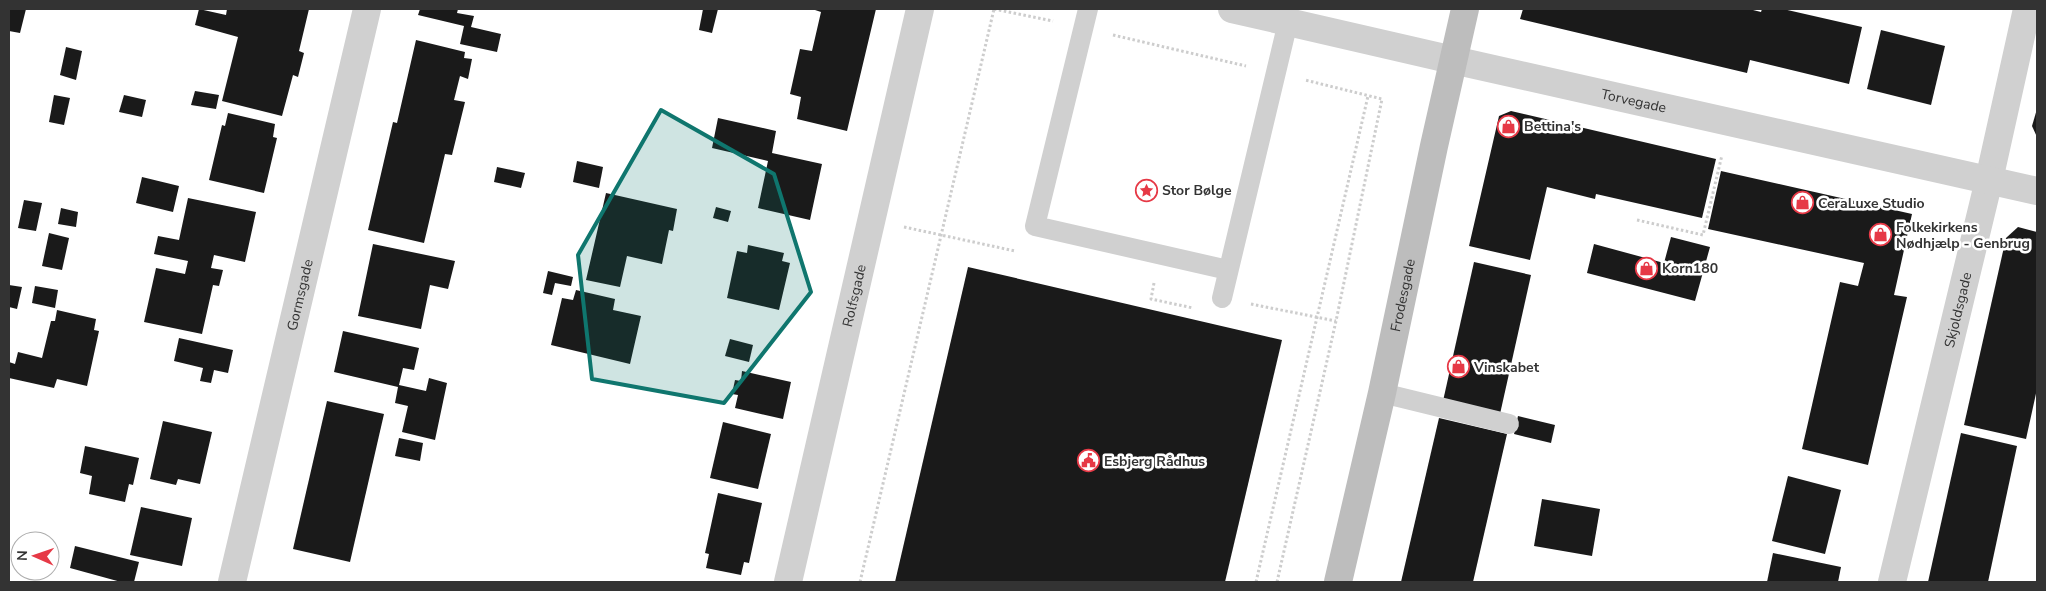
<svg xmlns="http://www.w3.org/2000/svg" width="2046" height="591" font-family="'Nunito Sans',sans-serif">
	<rect width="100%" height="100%" fill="#fff"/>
	<g fill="#1a1a1a">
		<polygon points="9,9 26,9 20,33 9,31"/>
		<polygon points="199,9 226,15 227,9 309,9 299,51 304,53 298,77 293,75 282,116 222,101 238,37 195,25"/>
		<polygon points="420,9 458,9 457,13 474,16 471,27 501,34 497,52 460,44 464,26 418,15"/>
		<polygon points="703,9 718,9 712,33 699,30"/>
		<polygon points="812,9 876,9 847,131 797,119 801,97 790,94 800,49 812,51 821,12"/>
		<polygon points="1523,9 1749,9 1761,12 1762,9 1783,9 1862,27 1849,84 1750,60 1747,73 1520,19"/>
		<polygon points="1881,30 1945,46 1931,105 1867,89"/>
		<polygon points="416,40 465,52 464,58 472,59 468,79 460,76 454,100 465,102 452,155 445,154 424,243 368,230 393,122 397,123"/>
		<polygon points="66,47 82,51 76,80 60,75"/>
		<polygon points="195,91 219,95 216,109 191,105"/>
		<polygon points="54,95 70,98 64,125 49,122"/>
		<polygon points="124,95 146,100 142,117 119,112"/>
		<polygon points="2037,109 2037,137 2032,126"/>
		<polygon points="1511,111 1716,159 1702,218 1596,194 1595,199 1547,187 1530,260 1469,246 1499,116"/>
		<polygon points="228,113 275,124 273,137 277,138 264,193 209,180 222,125 225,126"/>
		<polygon points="718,118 776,131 772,153 822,164 810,220 758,208 768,161 712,148"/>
		<polygon points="577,161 603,167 599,188 573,182"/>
		<polygon points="497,167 525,173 521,188 494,182"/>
		<polygon points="1721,171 1912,214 1894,295 1907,297 1868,465 1802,449 1840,282 1858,286 1864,263 1708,229"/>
		<polygon points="142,177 179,186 173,212 136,203"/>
		<polygon points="606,193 677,209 673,231 669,230 662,264 627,256 620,287 586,280"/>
		<polygon points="188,198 256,212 245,262 214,255 211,268 223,270 219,286 213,285 202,334 144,322 156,268 185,274 188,261 154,254 158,236 179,240"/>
		<polygon points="24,200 42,203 36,231 18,228"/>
		<polygon points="716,207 731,211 728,222 713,218"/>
		<polygon points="61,208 78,212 76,227 58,224"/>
		<polygon points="2018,227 2037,232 2037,389 2026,439 1964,425 2006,238"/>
		<polygon points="49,233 69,238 62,270 42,266"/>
		<polygon points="1671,237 1710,247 1695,301 1587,273 1594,244 1664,263"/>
		<polygon points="373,244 455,261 448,289 430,285 421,329 358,316"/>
		<polygon points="748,245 784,253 782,261 790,263 779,310 727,298 737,251 747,253"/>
		<polygon points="1474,262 1531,275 1500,414 1443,401"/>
		<polygon points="968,267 1282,340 1225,582 895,582"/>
		<polygon points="548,271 573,277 571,286 555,283 552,295 543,293"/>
		<polygon points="9,285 22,287 17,309 9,307"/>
		<polygon points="35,286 58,290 55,308 32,303"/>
		<polygon points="576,290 615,299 613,310 641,316 630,364 551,345 562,298 573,300"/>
		<polygon points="57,310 96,319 94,330 99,331 87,386 57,379 54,388 9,378 9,362 15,364 18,352 42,358 51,321 55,321"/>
		<polygon points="343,331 419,348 414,370 403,368 399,385 426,391 429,378 447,383 435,440 402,432 408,406 395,403 398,387 334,372"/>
		<polygon points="179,338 233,350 228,373 214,370 211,383 200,381 203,368 174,361"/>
		<polygon points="730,339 753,345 749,362 725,356"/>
		<polygon points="742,371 791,382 783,419 735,408 738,395 732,394 735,380 741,381"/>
		<polygon points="327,401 384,414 350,562 293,549"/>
		<polygon points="1518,416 1555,425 1551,443 1514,434"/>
		<polygon points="1439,418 1507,434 1473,582 1401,582"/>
		<polygon points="163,421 212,432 200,484 178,479 176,485 150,479"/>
		<polygon points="723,422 771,434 758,489 710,478"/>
		<polygon points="1961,433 2017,446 1988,582 1928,582"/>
		<polygon points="399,438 423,443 420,461 395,456"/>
		<polygon points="85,446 139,458 133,485 129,484 125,502 89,494 92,476 80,473"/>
		<polygon points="1788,476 1841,490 1825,554 1772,541"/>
		<polygon points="718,493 762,503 749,563 744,562 741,575 706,568 709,554 705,553"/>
		<polygon points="1542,499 1600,509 1592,556 1534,546"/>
		<polygon points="141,507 192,518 182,566 130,555"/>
		<polygon points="75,546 139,562 134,582 121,582 70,568"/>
		<polygon points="1773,553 1841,567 1838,582 1767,582"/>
	</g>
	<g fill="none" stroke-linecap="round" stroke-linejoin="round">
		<g stroke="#cdcdcd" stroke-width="3" stroke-dasharray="2.5 2.5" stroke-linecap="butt">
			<polyline points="994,9 1053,21"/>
			<polyline points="1113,35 1246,66"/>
			<polyline points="1637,220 1703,235 1722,155"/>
			<polyline points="904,227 1015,251"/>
			<polyline points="1154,283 1151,299 1193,308"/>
			<polyline points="1251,304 1336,321"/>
			<polyline points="860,582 994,9"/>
			<polyline points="1256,582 1368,96"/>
			<polyline points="1277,582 1336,321 1382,99 1305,80"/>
		</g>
		<g stroke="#d0d0d0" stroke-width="20">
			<polyline points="1088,9 1035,226 1228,270"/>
			<polyline points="1222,298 1288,22"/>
			<polyline points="1382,393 1509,424"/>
		</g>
		<g stroke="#d0d0d0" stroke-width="28">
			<path id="s1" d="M232,582L367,9"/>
			<path id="s2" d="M788,582L920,9"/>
			<path id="s3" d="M1892,582L1989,180L2027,9"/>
		</g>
		<path stroke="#d0d0d0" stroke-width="28" id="s4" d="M1232,9L1453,60L2037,191"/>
		<path stroke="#bdbdbd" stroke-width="28" id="s5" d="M1338,582L1382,393L1434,146L1465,9"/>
	</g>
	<path fill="#0f766e" fill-opacity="0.2" stroke="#0f766e" stroke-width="4" stroke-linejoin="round" d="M661,110L774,174L811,292L724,403L592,379L578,255Z"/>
	<defs>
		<symbol id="shop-ring" viewBox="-11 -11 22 22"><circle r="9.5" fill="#fff" stroke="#e63946" stroke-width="1.5"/><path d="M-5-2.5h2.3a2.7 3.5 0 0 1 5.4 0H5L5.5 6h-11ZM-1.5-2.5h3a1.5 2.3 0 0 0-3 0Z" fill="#e63946"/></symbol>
		<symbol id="sight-ring" viewBox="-11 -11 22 22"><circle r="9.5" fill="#fff" stroke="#e63946" stroke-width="1.5"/><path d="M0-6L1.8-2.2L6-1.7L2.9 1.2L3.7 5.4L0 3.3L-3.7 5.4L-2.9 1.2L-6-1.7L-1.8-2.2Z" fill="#e63946"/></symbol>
		<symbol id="civic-ring" viewBox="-11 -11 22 22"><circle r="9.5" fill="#fff" stroke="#e63946" stroke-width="1.5"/><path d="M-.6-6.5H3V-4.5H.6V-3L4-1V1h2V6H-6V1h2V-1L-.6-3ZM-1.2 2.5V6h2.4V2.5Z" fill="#e63946"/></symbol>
	</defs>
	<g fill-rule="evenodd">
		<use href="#shop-ring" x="1496" y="114" width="25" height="25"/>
		<use href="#sight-ring" x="1134" y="178" width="25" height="25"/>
		<use href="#shop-ring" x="1790" y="190" width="25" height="25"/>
		<use href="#shop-ring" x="1868" y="222" width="25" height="25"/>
		<use href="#shop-ring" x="1634" y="256" width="25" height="25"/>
		<use href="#shop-ring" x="1446" y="354" width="25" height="25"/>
		<use href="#civic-ring" x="1076" y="448" width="25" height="25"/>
	</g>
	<g text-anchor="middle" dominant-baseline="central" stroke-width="5" stroke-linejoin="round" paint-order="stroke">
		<g font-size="14" fill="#333" stroke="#fff">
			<text stroke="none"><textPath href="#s4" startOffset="412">Torvegade</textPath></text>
			<text stroke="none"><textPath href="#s1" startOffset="295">Gormsgade</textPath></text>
			<text stroke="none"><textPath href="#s2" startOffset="294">Rolfsgade</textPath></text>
			<text stroke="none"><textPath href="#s5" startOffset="294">Frodesgade</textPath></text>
			<text stroke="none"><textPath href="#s3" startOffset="280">Skjoldsgade</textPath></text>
		</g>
		<g font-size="14" font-weight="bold" fill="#333" stroke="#fff" text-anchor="start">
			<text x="1524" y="126">Bettina's</text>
			<text x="1162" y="190">Stor Bølge</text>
			<text x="1818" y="203">CeraLuxe Studio</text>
			<text x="1896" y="227">Folkekirkens<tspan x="1896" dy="16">Nødhjælp - Genbrug</tspan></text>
			<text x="1662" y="268">Korn180</text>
			<text x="1474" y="367">Vinskabet</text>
			<text x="1104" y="461">Esbjerg Rådhus</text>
		</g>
	</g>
	<rect width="2046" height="591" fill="none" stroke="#333333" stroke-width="20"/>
	<g transform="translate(35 556) rotate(272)"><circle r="24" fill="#ffffff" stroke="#adadad"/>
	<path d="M0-4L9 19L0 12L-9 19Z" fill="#e63946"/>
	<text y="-8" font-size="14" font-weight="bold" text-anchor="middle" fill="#333333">N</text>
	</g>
</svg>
